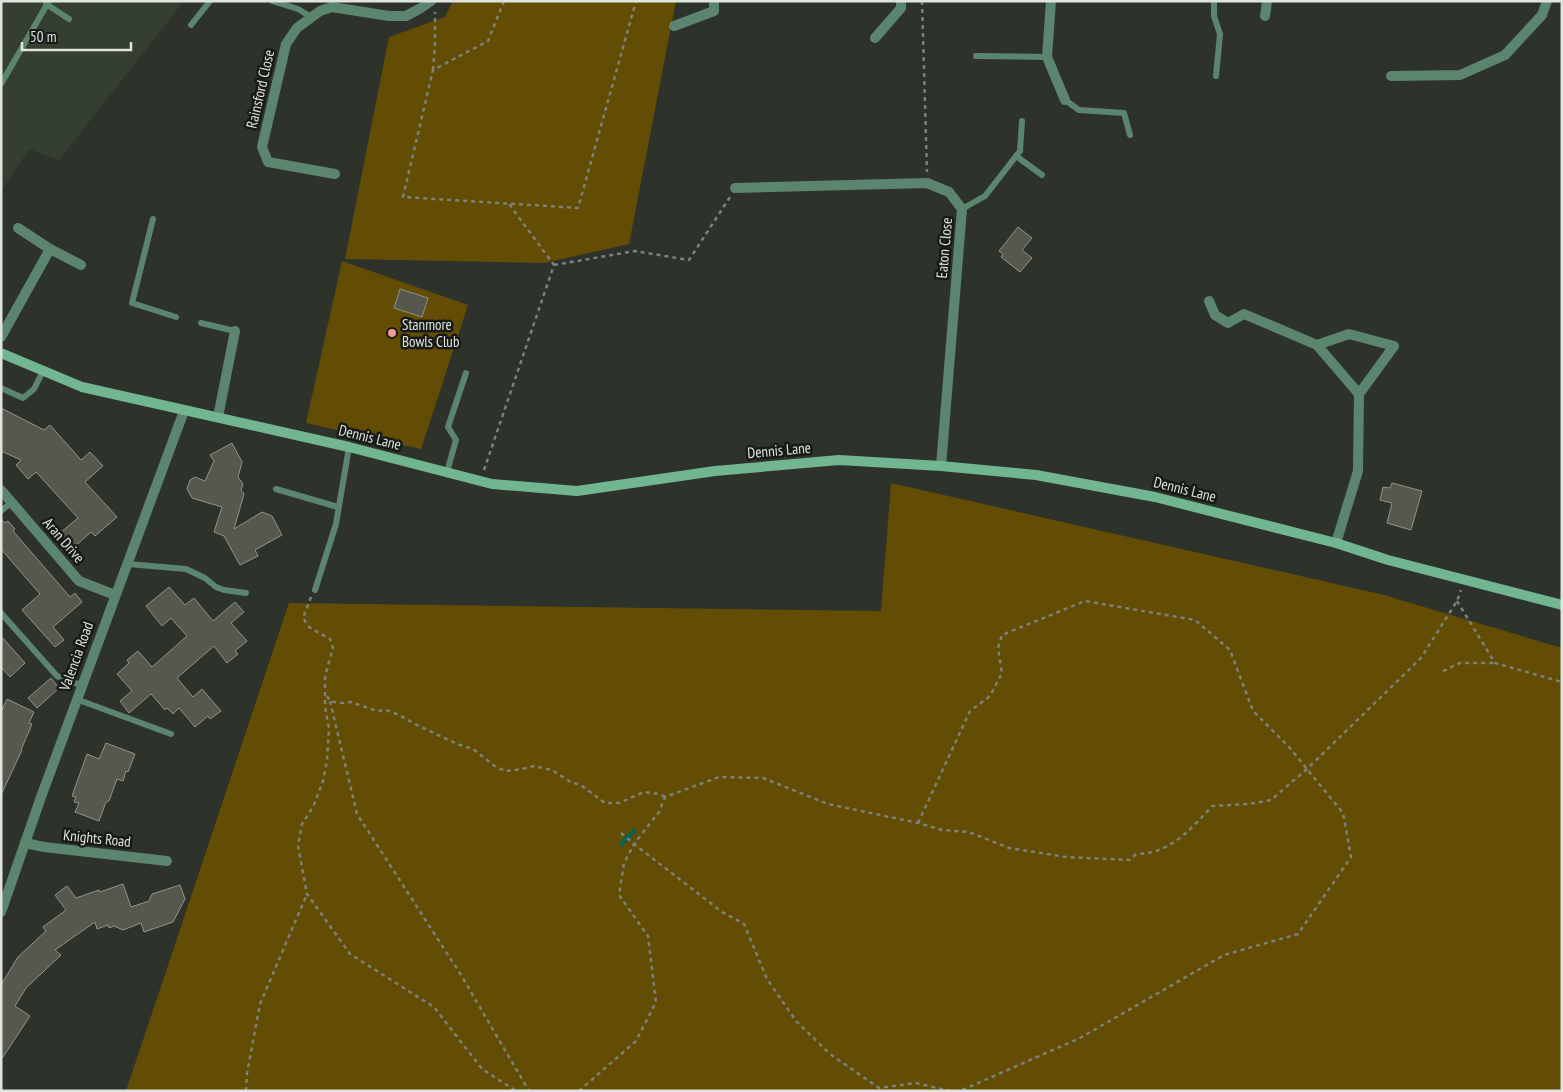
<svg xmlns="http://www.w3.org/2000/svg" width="1563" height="1092" font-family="'PT Sans Narrow',sans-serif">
	<rect width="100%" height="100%" fill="#2d332a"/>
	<polygon fill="#343e31" points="1,1 184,1 59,160 29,149 1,191"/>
	<g fill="#634d05">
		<polygon points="453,1 676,1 629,244 544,263 345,259 389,37 445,17"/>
		<polygon points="342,261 468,305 421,449 306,423"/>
		<polygon points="891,483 1384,595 1562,648 1562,1091 126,1091 289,603 881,611"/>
	</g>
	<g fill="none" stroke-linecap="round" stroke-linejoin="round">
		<polyline stroke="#076258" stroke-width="4.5" points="621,844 634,831"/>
	</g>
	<g fill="#56574d" stroke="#929388">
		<polygon points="1018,227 1032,238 1022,250 1032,258 1020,272 1001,257 1003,254 999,251"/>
		<polygon points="400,289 428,298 422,317 394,308"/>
		<polygon points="1,408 44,430 50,425 81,460 90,452 103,466 85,482 117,517 95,536 91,532 73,548 60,533 78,518 36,472 28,479 16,465 21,460 1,451"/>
		<polygon points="232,443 242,462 238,477 243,484 241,490 244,494 234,529 262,512 272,516 282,535 255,550 258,556 240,565 224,536 214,532 222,507 192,498 187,489 190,480 195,477 205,481 214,461 210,455"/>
		<polygon points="1392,483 1422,491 1411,530 1387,523 1392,503 1380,500 1383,487 1390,488"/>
		<polygon points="1,519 5,523 8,521 15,529 13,531 70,597 75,593 82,602 53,627 64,640 55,647 22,610 40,594 1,549"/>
		<polygon points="169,587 185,605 194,598 213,621 235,602 244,612 231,623 247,641 235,651 238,654 227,663 214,646 177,678 193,697 202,689 221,711 210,719 208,716 195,727 179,708 173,714 167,708 165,710 151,694 129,713 120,701 132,691 117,674 129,663 127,660 138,651 152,667 187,636 171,618 162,626 146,606"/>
		<polygon points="1,636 25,663 10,677 1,667"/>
		<polygon points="51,678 59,688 37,708 28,698"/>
		<polygon points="7,699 34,712 29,723 32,724 21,750 22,750 1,795 1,712"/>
		<polygon points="106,743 135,754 128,772 126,771 123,781 117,779 109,801 106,802 99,821 75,812 79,803 74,802 76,797 72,796 87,754 99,759"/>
		<polygon points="123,884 131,907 149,901 152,894 180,885 185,899 173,922 144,932 141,923 123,930 114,926 109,928 108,925 97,929 95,922 55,950 61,955 26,988 15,1006 30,1016 1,1060 1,985 18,957 46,931 43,927 66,910 55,895 67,886 76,898 99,890 100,892"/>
	</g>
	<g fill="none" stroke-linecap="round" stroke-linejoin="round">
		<g stroke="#7c817a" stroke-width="2.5" stroke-dasharray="4 4" stroke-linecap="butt">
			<polyline points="504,1 488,41 433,70 403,197 578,208 636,1"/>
			<polyline points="922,1 927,172"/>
			<polyline points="433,70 435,44 435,12"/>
			<polyline points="554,265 635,251 689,260 730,197"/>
			<polyline points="484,470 554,265 509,204"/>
			<polyline points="311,597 303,618 309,627 330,639 333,648 325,676 325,706 329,729 327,760 323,781 313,807 302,824 298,846 307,894 350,954 434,1007 482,1069 516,1091"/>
			<polyline points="1457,601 1495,663 1562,682"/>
			<polyline points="1443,671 1460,663 1495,663"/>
			<polyline points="327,696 330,701 340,703 351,702 377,711 386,710 399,715 417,725 457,744 473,749 496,767 506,771 522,769 534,766 552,770 569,781 582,786 605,803 619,803 644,792 659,794 665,797"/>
			<polyline points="330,701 357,814 461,975 529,1091"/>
			<polyline points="918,823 970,711 990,696 1002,673 998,648 1002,635 1085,601 1195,620 1230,650 1253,711 1289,747 1343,813 1351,857 1298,934 1224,955 1080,1038 960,1091"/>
			<polyline points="621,833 634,844 722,912 744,924 767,979 796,1021 830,1054 879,1088 916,1083 950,1091"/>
			<polyline points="246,1091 247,1073 260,1004 307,894"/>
			<path d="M579,1091L636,1041L656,1002L648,936L619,895L624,863L634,844L659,812L665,797L719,777L763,778L828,804L918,823L942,830L969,832L1009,848L1066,857L1130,860L1136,854C1170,854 1191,829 1212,806L1249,804L1271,800L1307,769L1421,658L1457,601L1461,590"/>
		</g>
		<g stroke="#5c856f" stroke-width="6">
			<polyline points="272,1 298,9 311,17"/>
			<polyline points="1214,1 1214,16 1220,34 1216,76"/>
			<polyline points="46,4 69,19"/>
			<polyline points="191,25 210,1"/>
			<polyline points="976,56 1047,57"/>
			<polyline points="1,84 49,1"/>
			<polyline points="1065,100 1079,110 1124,113 1130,135"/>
			<polyline points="1016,156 1042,175"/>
			<polyline points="962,209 985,196 1020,151 1022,121"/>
			<polyline points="153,219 132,303 176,317"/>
			<polyline points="201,323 235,331"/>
			<polyline points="1,388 23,398 34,389 43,371"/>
			<polyline points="447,472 456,440 448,427 466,373"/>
			<polyline points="276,489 338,507"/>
			<polyline points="1,511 12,502"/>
			<polyline points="128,564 186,569 205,578 216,587 224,590 246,593"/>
			<polyline points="315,590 336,524 349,447"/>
			<polyline points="1,613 57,676 67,681 82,685"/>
			<polyline points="76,699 171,734"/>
		</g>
		<g stroke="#5c856f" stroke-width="10">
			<polyline points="1051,1 1047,57 1065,100"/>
			<polyline points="1265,16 1267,1"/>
			<polyline points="674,26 714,11 714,1"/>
			<polyline points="875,38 901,8 901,1"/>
			<polyline points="1391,76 1460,75 1505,55 1542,15 1547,1"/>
			<polyline points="335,174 268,162 262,147 286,44 297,28 320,11 332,7 389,16 406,16 421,8 431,1"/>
			<polyline points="735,188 927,183 949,192 962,209 941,466"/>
			<polyline points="18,228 50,249 81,265"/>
			<polyline points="1209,301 1215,315 1228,323 1244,314 1317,345"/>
			<polyline points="1,337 50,249"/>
			<polyline points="218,417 235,331"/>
			<polyline points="1,490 79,581 115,595"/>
			<polyline points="1336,543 1358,471 1359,394 1317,345 1349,334 1394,346 1359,394"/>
			<polyline points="25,843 44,847 167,861"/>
			<polyline points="1,912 41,797 184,411"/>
		</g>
		<polyline stroke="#71b591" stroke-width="10" points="1,353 82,387 349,447 492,484 577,491 715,471 839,460 941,466 1036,475 1155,497 1336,543 1388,560 1562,605"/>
	</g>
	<circle fill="#f59b9b" stroke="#171a16" stroke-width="2" cx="392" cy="333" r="5"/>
	<g text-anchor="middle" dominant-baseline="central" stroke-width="5" stroke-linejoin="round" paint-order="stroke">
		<g font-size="15" fill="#e0e4df" stroke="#171a16">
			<text transform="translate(260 89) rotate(-77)">Rainsford Close</text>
			<text transform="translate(944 248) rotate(-85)">Eaton Close</text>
			<text transform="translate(370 437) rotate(14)">Dennis Lane</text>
			<text transform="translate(779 450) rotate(-5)">Dennis Lane</text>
			<text transform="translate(1185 489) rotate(14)">Dennis Lane</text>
			<text transform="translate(64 540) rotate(49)">Aran Drive</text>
			<text transform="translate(76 656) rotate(-70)">Valencia Road</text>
			<text transform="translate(97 838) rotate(6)">Knights Road</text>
		</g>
		<g font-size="15" fill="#e0e4df" stroke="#171a16" text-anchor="start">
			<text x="402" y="324">Stanmore<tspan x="402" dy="17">Bowls Club</tspan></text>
		</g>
	</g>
	<rect width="1563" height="1092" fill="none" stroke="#e0e4df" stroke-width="5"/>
	<path d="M22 42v8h109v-8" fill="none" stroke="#e0e4df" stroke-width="2.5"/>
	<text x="30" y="42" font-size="15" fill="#e0e4df" stroke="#171a16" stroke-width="4" paint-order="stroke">50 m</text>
</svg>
